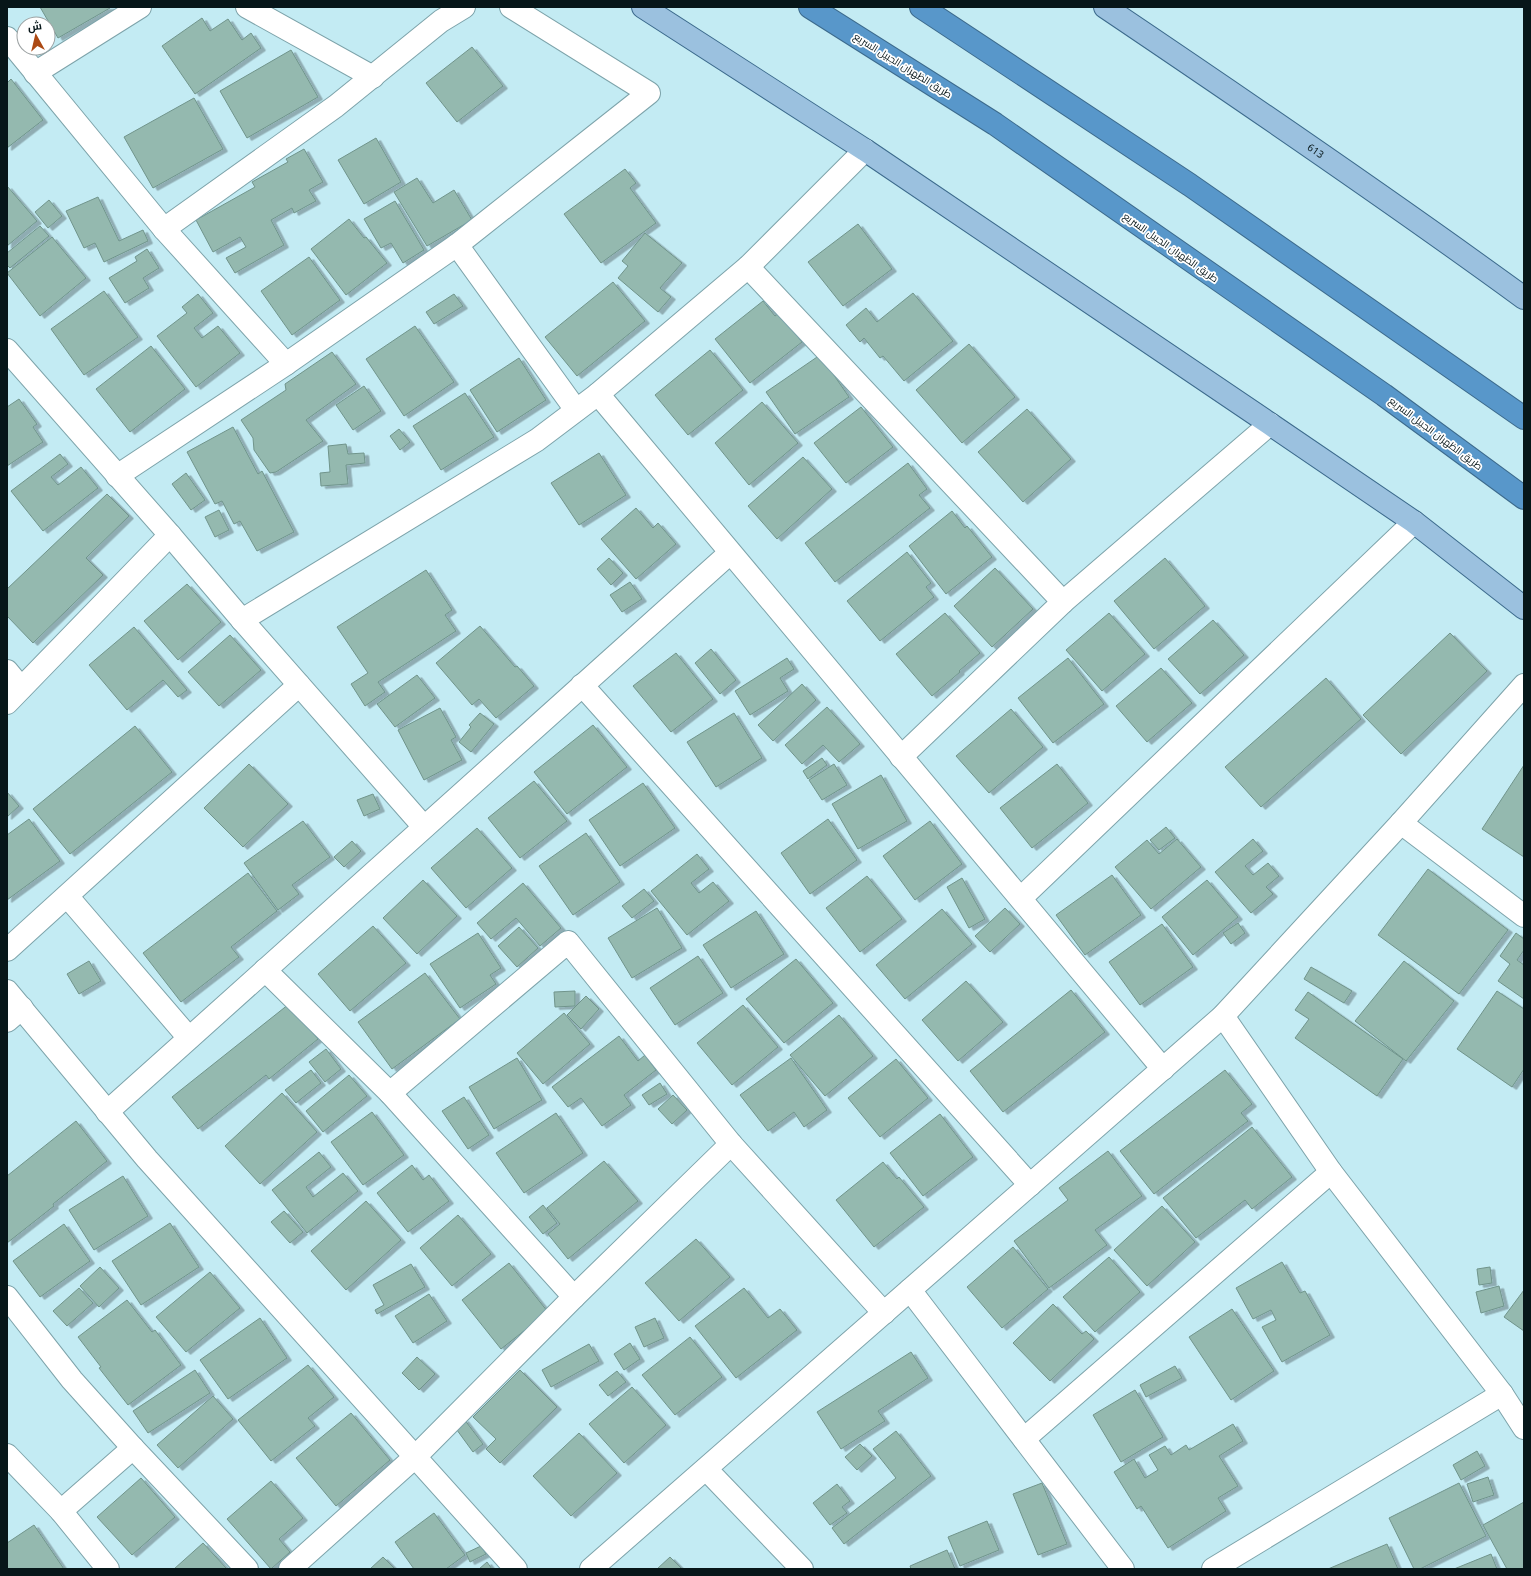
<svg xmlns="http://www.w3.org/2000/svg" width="1531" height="1576" font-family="'Noto Sans',Cairo,sans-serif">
	<defs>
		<filter id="shadow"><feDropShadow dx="4.5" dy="2.5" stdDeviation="0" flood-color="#0004"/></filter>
	</defs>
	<rect width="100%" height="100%" fill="#c3ebf3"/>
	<g fill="#94b9af" stroke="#70948b" filter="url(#shadow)">
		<polygon points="40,7 110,7 110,8 58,38"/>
		<polygon points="202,18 210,31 228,19 242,40 251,33 261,48 195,94 162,46"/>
		<polygon points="472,47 503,86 457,122 426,83"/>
		<polygon points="291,50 318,97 247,138 220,91"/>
		<polygon points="11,79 43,120 7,148 7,83"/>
		<polygon points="194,98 223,149 153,188 124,137"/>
		<polygon points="376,138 401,182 364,204 338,160"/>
		<polygon points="304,149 323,182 309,190 316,201 294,213 292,208 271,220 284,245 235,273 226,258 246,247 240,237 213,252 196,220 255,187 252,182 288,162 286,159"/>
		<polygon points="625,169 636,183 630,188 656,223 601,263 564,214"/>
		<polygon points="417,178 433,203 454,190 472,220 427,246 394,192"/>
		<polygon points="7,186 37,221 7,246"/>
		<polygon points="98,197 119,241 143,230 148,241 104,262 95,243 84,248 66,211"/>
		<polygon points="49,200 62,216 48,228 35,212"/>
		<polygon points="395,201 424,250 403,263 391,243 381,248 364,219"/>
		<polygon points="349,219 364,238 366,237 387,263 346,295 311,249"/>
		<polygon points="858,224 892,269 843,306 808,262"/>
		<polygon points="40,226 49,236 10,268 7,265 7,253"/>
		<polygon points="645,233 682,263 660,288 671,297 658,312 618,278 628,266 622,261"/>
		<polygon points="52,237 86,278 40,316 7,273"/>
		<polygon points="147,249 159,268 143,278 149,288 125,303 109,278 137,261 135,257"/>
		<polygon points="309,257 340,300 292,335 261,291"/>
		<polygon points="613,282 645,321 577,376 545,337"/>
		<polygon points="104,291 138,337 84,375 51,329"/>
		<polygon points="913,293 953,341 904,381 883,356 880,358 864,338 860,342 846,325 866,308 877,322"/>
		<polygon points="198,294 213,313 194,328 202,338 218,326 240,353 196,387 157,336 187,313 182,307"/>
		<polygon points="454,294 463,306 434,324 426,312"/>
		<polygon points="763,301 775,316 779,313 802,342 750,383 715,339"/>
		<polygon points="415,326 454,382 404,416 366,359"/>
		<polygon points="969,344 1015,397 962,443 916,390"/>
		<polygon points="151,346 185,389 130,432 96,389"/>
		<polygon points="710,350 743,390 688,435 655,395"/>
		<polygon points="332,352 356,384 306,420 323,441 276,472 270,473 254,450 253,438 241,420 286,390 285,384"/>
		<polygon points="820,355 849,397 795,434 766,392"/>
		<polygon points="519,358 546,400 497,432 470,390"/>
		<polygon points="364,386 381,411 353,430 336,405"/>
		<polygon points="465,393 494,437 441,470 413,426"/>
		<polygon points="19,399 37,424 33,427 43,442 7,466 7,407"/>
		<polygon points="762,402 798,443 749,485 715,443"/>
		<polygon points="861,407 893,447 846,483 814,443"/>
		<polygon points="1027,409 1071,459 1023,502 978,452"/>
		<polygon points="233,427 258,474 262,471 294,532 257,551 240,521 234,524 222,501 215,504 187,452"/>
		<polygon points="399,429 410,442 400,450 390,436"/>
		<polygon points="346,444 348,454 364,453 365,463 346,465 348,484 321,486 320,473 330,472 328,446"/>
		<polygon points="599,453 626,495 579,525 551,483"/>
		<polygon points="60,454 68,464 51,477 58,485 81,467 98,488 43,531 11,491"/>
		<polygon points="803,457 832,489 777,539 748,506"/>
		<polygon points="908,463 927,489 919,495 930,508 835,582 805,543"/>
		<polygon points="186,473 205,500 191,510 172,484"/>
		<polygon points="107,494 129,516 86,558 103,575 33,643 7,616 7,589"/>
		<polygon points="636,508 653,528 658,523 676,544 636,579 601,539"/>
		<polygon points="219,510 229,530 215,537 205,517"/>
		<polygon points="952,511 965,528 967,526 992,557 946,594 909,546"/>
		<polygon points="907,552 931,583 926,587 934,597 880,641 847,601"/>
		<polygon points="609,558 623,573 611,585 597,569"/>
		<polygon points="1165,558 1205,606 1154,649 1114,601"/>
		<polygon points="995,568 1033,609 992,647 954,606"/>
		<polygon points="426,570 452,610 445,615 456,631 378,682 385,692 365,706 351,684 368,673 337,627"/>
		<polygon points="630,582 642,599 622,612 610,595"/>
		<polygon points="187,584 221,622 178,660 144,621"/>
		<polygon points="945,613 980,653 959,671 960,672 932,696 896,654"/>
		<polygon points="1109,613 1145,654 1102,691 1066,650"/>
		<polygon points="1213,620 1244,655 1200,694 1168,659"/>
		<polygon points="480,626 515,667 517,666 534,686 496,718 479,699 472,705 436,663"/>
		<polygon points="134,627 187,690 178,697 163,680 127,710 89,665"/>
		<polygon points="1450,633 1487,671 1401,754 1363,715"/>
		<polygon points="230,635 261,670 219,706 188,672"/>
		<polygon points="711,649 736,680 720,694 695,663"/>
		<polygon points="676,653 713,699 671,732 633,686"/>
		<polygon points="787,658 794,669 780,678 788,691 750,715 735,691"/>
		<polygon points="1068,658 1104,704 1053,743 1018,698"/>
		<polygon points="1161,668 1192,703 1147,742 1116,706"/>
		<polygon points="417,675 435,698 395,727 377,704"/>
		<polygon points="1326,678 1361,719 1261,807 1225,767"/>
		<polygon points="802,684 816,700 773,741 758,725"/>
		<polygon points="827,707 860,744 839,762 823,745 802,764 785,745"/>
		<polygon points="440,708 456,737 451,740 462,760 424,780 398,730"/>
		<polygon points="1011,709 1043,747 989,793 956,756"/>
		<polygon points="480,713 494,724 471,752 459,742 471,727 469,725"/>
		<polygon points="734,713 762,758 716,787 687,742"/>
		<polygon points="593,725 627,767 567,814 534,772"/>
		<polygon points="135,726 172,772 70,854 33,809"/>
		<polygon points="822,758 827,765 808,779 803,771"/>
		<polygon points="249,764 288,804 243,847 204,808"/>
		<polygon points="834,764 847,785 822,800 809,780"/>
		<polygon points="1057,764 1088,803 1032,848 1000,808"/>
		<polygon points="1524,765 1524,857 1482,829"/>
		<polygon points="881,775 907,821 858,849 832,804"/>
		<polygon points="534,781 567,821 520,858 488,818"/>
		<polygon points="643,783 675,828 620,866 589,820"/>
		<polygon points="7,792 19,806 7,817"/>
		<polygon points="373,794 380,809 364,816 357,800"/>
		<polygon points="29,819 60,861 7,900 7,835"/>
		<polygon points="828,819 857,860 810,894 781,853"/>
		<polygon points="303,821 330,857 292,885 299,894 278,910 244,863"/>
		<polygon points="930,821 962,864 915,900 883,856"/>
		<polygon points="1166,827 1175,838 1159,850 1150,840"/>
		<polygon points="477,828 512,868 466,908 431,868"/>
		<polygon points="586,833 620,882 573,915 539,866"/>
		<polygon points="1177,839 1201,867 1151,909 1115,867 1147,840 1159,854"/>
		<polygon points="1253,839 1263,851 1245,866 1253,875 1268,863 1279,876 1266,887 1273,894 1251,913 1215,872"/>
		<polygon points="352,841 361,851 344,867 334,857"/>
		<polygon points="697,854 709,869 691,883 699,893 713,882 729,901 687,935 651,891"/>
		<polygon points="1428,869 1508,930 1459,994 1378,935"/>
		<polygon points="248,873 277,911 231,947 239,957 181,1002 143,953"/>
		<polygon points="1112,875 1141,915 1085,955 1056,915"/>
		<polygon points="867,876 902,919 860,952 826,908"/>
		<polygon points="962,878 985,919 969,928 947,887"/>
		<polygon points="423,880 457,916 417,954 383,918"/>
		<polygon points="1207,880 1238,917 1193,955 1162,917"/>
		<polygon points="523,883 561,928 540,946 516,918 491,939 477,923"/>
		<polygon points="644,889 654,901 632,918 622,906"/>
		<polygon points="657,908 682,948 632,978 608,938"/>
		<polygon points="1005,908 1020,924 990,952 975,936"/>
		<polygon points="942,909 972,944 905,999 876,965"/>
		<polygon points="756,911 784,954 731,988 703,945"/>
		<polygon points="1238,923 1245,933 1231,944 1223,933"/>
		<polygon points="1162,924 1193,967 1140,1005 1109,962"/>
		<polygon points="373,926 406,963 350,1011 318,974"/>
		<polygon points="519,927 538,948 517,967 498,946"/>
		<polygon points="478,933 501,968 490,975 496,984 460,1008 430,964"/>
		<polygon points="1516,933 1524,939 1524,950 1517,960 1524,965 1524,999 1498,981 1510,964 1500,956"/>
		<polygon points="698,956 723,993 675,1025 650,988"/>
		<polygon points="796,959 833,1003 784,1043 746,999"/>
		<polygon points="89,961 101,981 79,994 67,974"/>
		<polygon points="1404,961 1454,1001 1406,1061 1355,1021"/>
		<polygon points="1311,967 1352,991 1344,1003 1304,979"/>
		<polygon points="425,973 460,1019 392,1069 358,1022"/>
		<polygon points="966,981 1003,1022 958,1061 922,1020"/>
		<polygon points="1071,990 1105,1032 1003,1112 970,1071"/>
		<polygon points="575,991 575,1006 555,1007 554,992"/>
		<polygon points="1497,991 1524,1009 1524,1069 1512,1087 1457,1049"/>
		<polygon points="1308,992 1403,1059 1377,1096 1295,1038 1309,1019 1295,1010"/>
		<polygon points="586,996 599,1009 581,1029 567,1015"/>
		<polygon points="289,1004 318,1039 269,1079 266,1075 198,1129 172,1097"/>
		<polygon points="743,1005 778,1047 732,1085 697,1043"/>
		<polygon points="564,1013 590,1044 543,1084 517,1053"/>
		<polygon points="839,1015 873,1056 825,1096 790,1055"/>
		<polygon points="619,1036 638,1061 645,1055 656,1070 624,1095 631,1105 602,1126 581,1098 568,1107 552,1087"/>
		<polygon points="326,1049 341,1069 325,1082 309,1062"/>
		<polygon points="517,1058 542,1100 494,1129 469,1087"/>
		<polygon points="791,1058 827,1110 804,1127 794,1112 768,1131 740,1095"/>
		<polygon points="896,1059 928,1098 880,1137 848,1098"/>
		<polygon points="311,1070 321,1083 296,1103 285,1090"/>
		<polygon points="1225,1070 1252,1104 1241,1113 1248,1121 1154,1194 1120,1151"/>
		<polygon points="349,1075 367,1096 323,1132 306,1111"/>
		<polygon points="660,1083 667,1094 649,1105 642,1095"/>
		<polygon points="282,1093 317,1132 260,1184 225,1146"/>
		<polygon points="673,1095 687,1110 672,1124 658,1109"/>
		<polygon points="464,1097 489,1135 468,1149 442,1111"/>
		<polygon points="372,1112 404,1155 363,1185 331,1142"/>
		<polygon points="556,1113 583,1153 524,1193 496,1153"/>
		<polygon points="940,1114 973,1157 923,1196 890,1153"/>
		<polygon points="76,1121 107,1161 53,1204 54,1206 7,1243 7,1176"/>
		<polygon points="1252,1127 1292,1177 1252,1209 1245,1200 1196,1238 1163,1198"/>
		<polygon points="1108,1151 1142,1196 1095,1230 1107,1245 1049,1288 1014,1241 1068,1200 1059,1188"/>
		<polygon points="319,1152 331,1167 306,1187 313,1197 343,1173 358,1191 307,1233 272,1190"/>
		<polygon points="604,1161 638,1201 568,1259 548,1234 560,1224 547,1208"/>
		<polygon points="883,1162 897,1179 899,1177 924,1207 874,1247 836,1200"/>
		<polygon points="412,1165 423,1180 429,1175 449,1201 408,1232 377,1193"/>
		<polygon points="123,1176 148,1216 94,1250 69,1210"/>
		<polygon points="366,1201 401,1240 346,1290 311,1251"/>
		<polygon points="543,1205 557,1223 543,1234 529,1217"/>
		<polygon points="1162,1206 1195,1242 1147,1286 1114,1250"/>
		<polygon points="284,1211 303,1232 290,1243 271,1222"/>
		<polygon points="458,1215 491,1254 452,1286 420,1248"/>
		<polygon points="170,1223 199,1267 141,1305 112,1261"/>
		<polygon points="64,1224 90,1261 40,1297 13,1261"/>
		<polygon points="696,1239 730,1277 679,1321 645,1283"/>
		<polygon points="1013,1247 1048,1289 1002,1328 967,1287"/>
		<polygon points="1109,1257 1140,1292 1095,1332 1063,1297"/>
		<polygon points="1282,1262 1300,1293 1305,1291 1330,1335 1282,1362 1262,1327 1276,1320 1271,1310 1253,1319 1236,1288"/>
		<polygon points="509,1263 548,1312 501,1349 462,1300"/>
		<polygon points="411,1264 425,1287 377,1314 375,1310 384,1305 373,1285"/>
		<polygon points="100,1267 119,1288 99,1307 80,1286"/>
		<polygon points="1490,1267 1492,1283 1479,1285 1477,1269"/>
		<polygon points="210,1272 240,1308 186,1352 156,1317"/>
		<polygon points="1499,1286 1504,1306 1481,1313 1476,1292"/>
		<polygon points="79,1288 93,1303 67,1326 53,1311"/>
		<polygon points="744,1288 768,1318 780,1309 797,1330 736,1378 695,1326"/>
		<polygon points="1524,1290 1524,1331 1504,1317"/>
		<polygon points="429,1294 447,1321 413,1343 395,1316"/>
		<polygon points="127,1300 152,1332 155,1330 181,1365 128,1405 99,1368 101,1367 78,1337"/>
		<polygon points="1053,1304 1082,1334 1086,1331 1094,1339 1050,1381 1013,1343"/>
		<polygon points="1232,1309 1274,1371 1231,1400 1189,1337"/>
		<polygon points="260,1318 287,1358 228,1399 200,1360"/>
		<polygon points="655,1318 664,1338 644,1347 635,1327"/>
		<polygon points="690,1337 722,1377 675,1415 642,1375"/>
		<polygon points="630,1343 640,1359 624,1370 614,1354"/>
		<polygon points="589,1344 599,1361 551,1387 542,1370"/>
		<polygon points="911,1352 928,1378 878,1411 885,1421 841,1449 817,1412"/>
		<polygon points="417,1357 435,1374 419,1390 402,1373"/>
		<polygon points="308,1365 334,1397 308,1418 315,1426 271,1461 238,1420"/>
		<polygon points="1175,1366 1182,1378 1146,1397 1140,1385"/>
		<polygon points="195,1370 210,1393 148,1433 133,1411"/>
		<polygon points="520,1370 557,1407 500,1463 486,1449 496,1439 473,1417"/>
		<polygon points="617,1371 626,1382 608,1396 599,1385"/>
		<polygon points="632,1387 666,1425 624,1463 589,1424"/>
		<polygon points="1135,1390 1163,1437 1121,1462 1093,1415"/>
		<polygon points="213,1396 233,1419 178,1468 157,1445"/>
		<polygon points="351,1413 390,1460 336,1506 296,1458"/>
		<polygon points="464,1419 483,1444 473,1452 454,1426"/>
		<polygon points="1233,1424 1243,1441 1219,1456 1238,1486 1218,1498 1226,1511 1168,1548 1141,1506 1137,1509 1114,1472 1134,1459 1145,1478 1158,1470 1149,1455 1165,1446 1171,1455 1186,1445 1189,1450"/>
		<polygon points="896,1431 931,1476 844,1544 832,1528 896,1478 873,1449"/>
		<polygon points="579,1433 617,1473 571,1516 533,1476"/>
		<polygon points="860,1444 872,1456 857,1470 845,1457"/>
		<polygon points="1477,1451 1485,1466 1461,1480 1453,1465"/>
		<polygon points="1488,1477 1494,1495 1473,1502 1467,1484"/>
		<polygon points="141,1478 175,1517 132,1555 97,1517"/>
		<polygon points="271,1481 303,1518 279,1539 290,1552 271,1569 227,1519"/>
		<polygon points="1042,1483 1067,1544 1038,1555 1013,1494"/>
		<polygon points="1459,1483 1486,1536 1420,1569 1414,1569 1389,1518"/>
		<polygon points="837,1484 850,1501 842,1507 847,1513 830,1525 813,1503"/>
		<polygon points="1524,1502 1524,1569 1507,1569 1483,1525"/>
		<polygon points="434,1513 465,1555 446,1569 414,1569 395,1542"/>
		<polygon points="987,1521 999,1550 960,1566 948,1537"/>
		<polygon points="34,1525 64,1569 7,1569 7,1543"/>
		<polygon points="203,1543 227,1569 174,1569"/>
		<polygon points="1387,1544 1398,1569 1328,1569"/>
		<polygon points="481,1546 486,1554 470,1562 466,1553"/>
		<polygon points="947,1550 955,1569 911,1569 910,1566"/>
		<polygon points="1491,1554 1497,1569 1454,1569"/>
		<polygon points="383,1557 395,1569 370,1569"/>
		<polygon points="670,1557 682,1569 657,1569"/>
		<polygon points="487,1562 492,1569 479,1569"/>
	</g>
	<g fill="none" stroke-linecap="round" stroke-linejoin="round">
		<defs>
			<g id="minor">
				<polyline points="247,7 373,77"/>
				<polyline points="7,38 164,229 286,364"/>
				<polyline points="35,73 140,7"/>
				<polyline points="164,229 336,106 441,21 464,7"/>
				<polyline points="457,245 576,410"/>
				<polyline points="748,267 1063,602"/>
				<polyline points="7,350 170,535 242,620 424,827"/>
				<polyline points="598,394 1163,1069"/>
				<polyline points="117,476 286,364 457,245 649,93 511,7"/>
				<polyline points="242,620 537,440 598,394 748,267 865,150"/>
				<polyline points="7,671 21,688"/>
				<polyline points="582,685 1030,1185"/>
				<polyline points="7,703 170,535"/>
				<polyline points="901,757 1063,602 1270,424"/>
				<polyline points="1401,823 1524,916"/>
				<polyline points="67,896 189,1038"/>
				<polyline points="1021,898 1414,522"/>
				<polyline points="7,950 299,685"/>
				<polyline points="265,970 390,1093 574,1297"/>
				<polyline points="7,991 147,1159 516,1569"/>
				<polyline points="1223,1016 1331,1172 1502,1394 1524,1428"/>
				<polyline points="7,1021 22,1008"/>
				<polyline points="390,1093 568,942 731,1144 884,1313"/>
				<polyline points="107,1112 730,553"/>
				<polyline points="910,1290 1123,1569"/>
				<polyline points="7,1297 72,1380 133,1448 247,1569"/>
				<polyline points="1024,1439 1331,1172"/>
				<polyline points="7,1455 61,1511 108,1569"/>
				<polyline points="706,1469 802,1569"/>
				<polyline points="61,1511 133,1448"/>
				<polyline points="290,1569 415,1457 574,1297 731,1144"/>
				<polyline points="591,1569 1223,1016 1401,823 1524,685"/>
				<polyline points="1213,1569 1502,1394"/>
			</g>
			<g id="primary">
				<polyline points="643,7 865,150 1270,424 1414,522 1524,608"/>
				<path id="s1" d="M1105,7C1246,102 1387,198 1524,298"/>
			</g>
			<g id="motorway">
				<polyline points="810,7 995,124 1384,395 1524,498"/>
				<polyline points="921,7 1190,185 1524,418"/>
			</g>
		</defs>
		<use href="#minor" stroke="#7da3aa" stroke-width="24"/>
		<use href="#primary" stroke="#3c6a8c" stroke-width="24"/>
		<use href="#motorway" stroke="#3c6a8c" stroke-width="24"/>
		<use href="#minor" stroke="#fff" stroke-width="22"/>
		<use href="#primary" stroke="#9bc1df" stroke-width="22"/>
		<use href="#motorway" stroke="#5897ca" stroke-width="22"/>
	</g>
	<g text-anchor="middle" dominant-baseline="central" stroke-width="3.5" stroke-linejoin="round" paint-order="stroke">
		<g font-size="10" fill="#071619" stroke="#fff">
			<text transform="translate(903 65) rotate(32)">طريق الظهران الجبيل السريع</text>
			<text stroke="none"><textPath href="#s1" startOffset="255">613</textPath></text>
			<text transform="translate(1171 247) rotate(35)">طريق الظهران الجبيل السريع</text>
			<text transform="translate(1436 433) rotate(37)">طريق الظهران الجبيل السريع</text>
		</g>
	</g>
	<rect width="1531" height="1576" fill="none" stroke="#071619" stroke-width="16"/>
	<g transform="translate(36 36) rotate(352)"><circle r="19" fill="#ffffff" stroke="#9ca2a3"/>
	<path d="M0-3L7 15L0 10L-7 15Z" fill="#ac4913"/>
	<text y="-6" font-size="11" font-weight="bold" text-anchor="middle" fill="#071619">ش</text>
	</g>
</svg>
